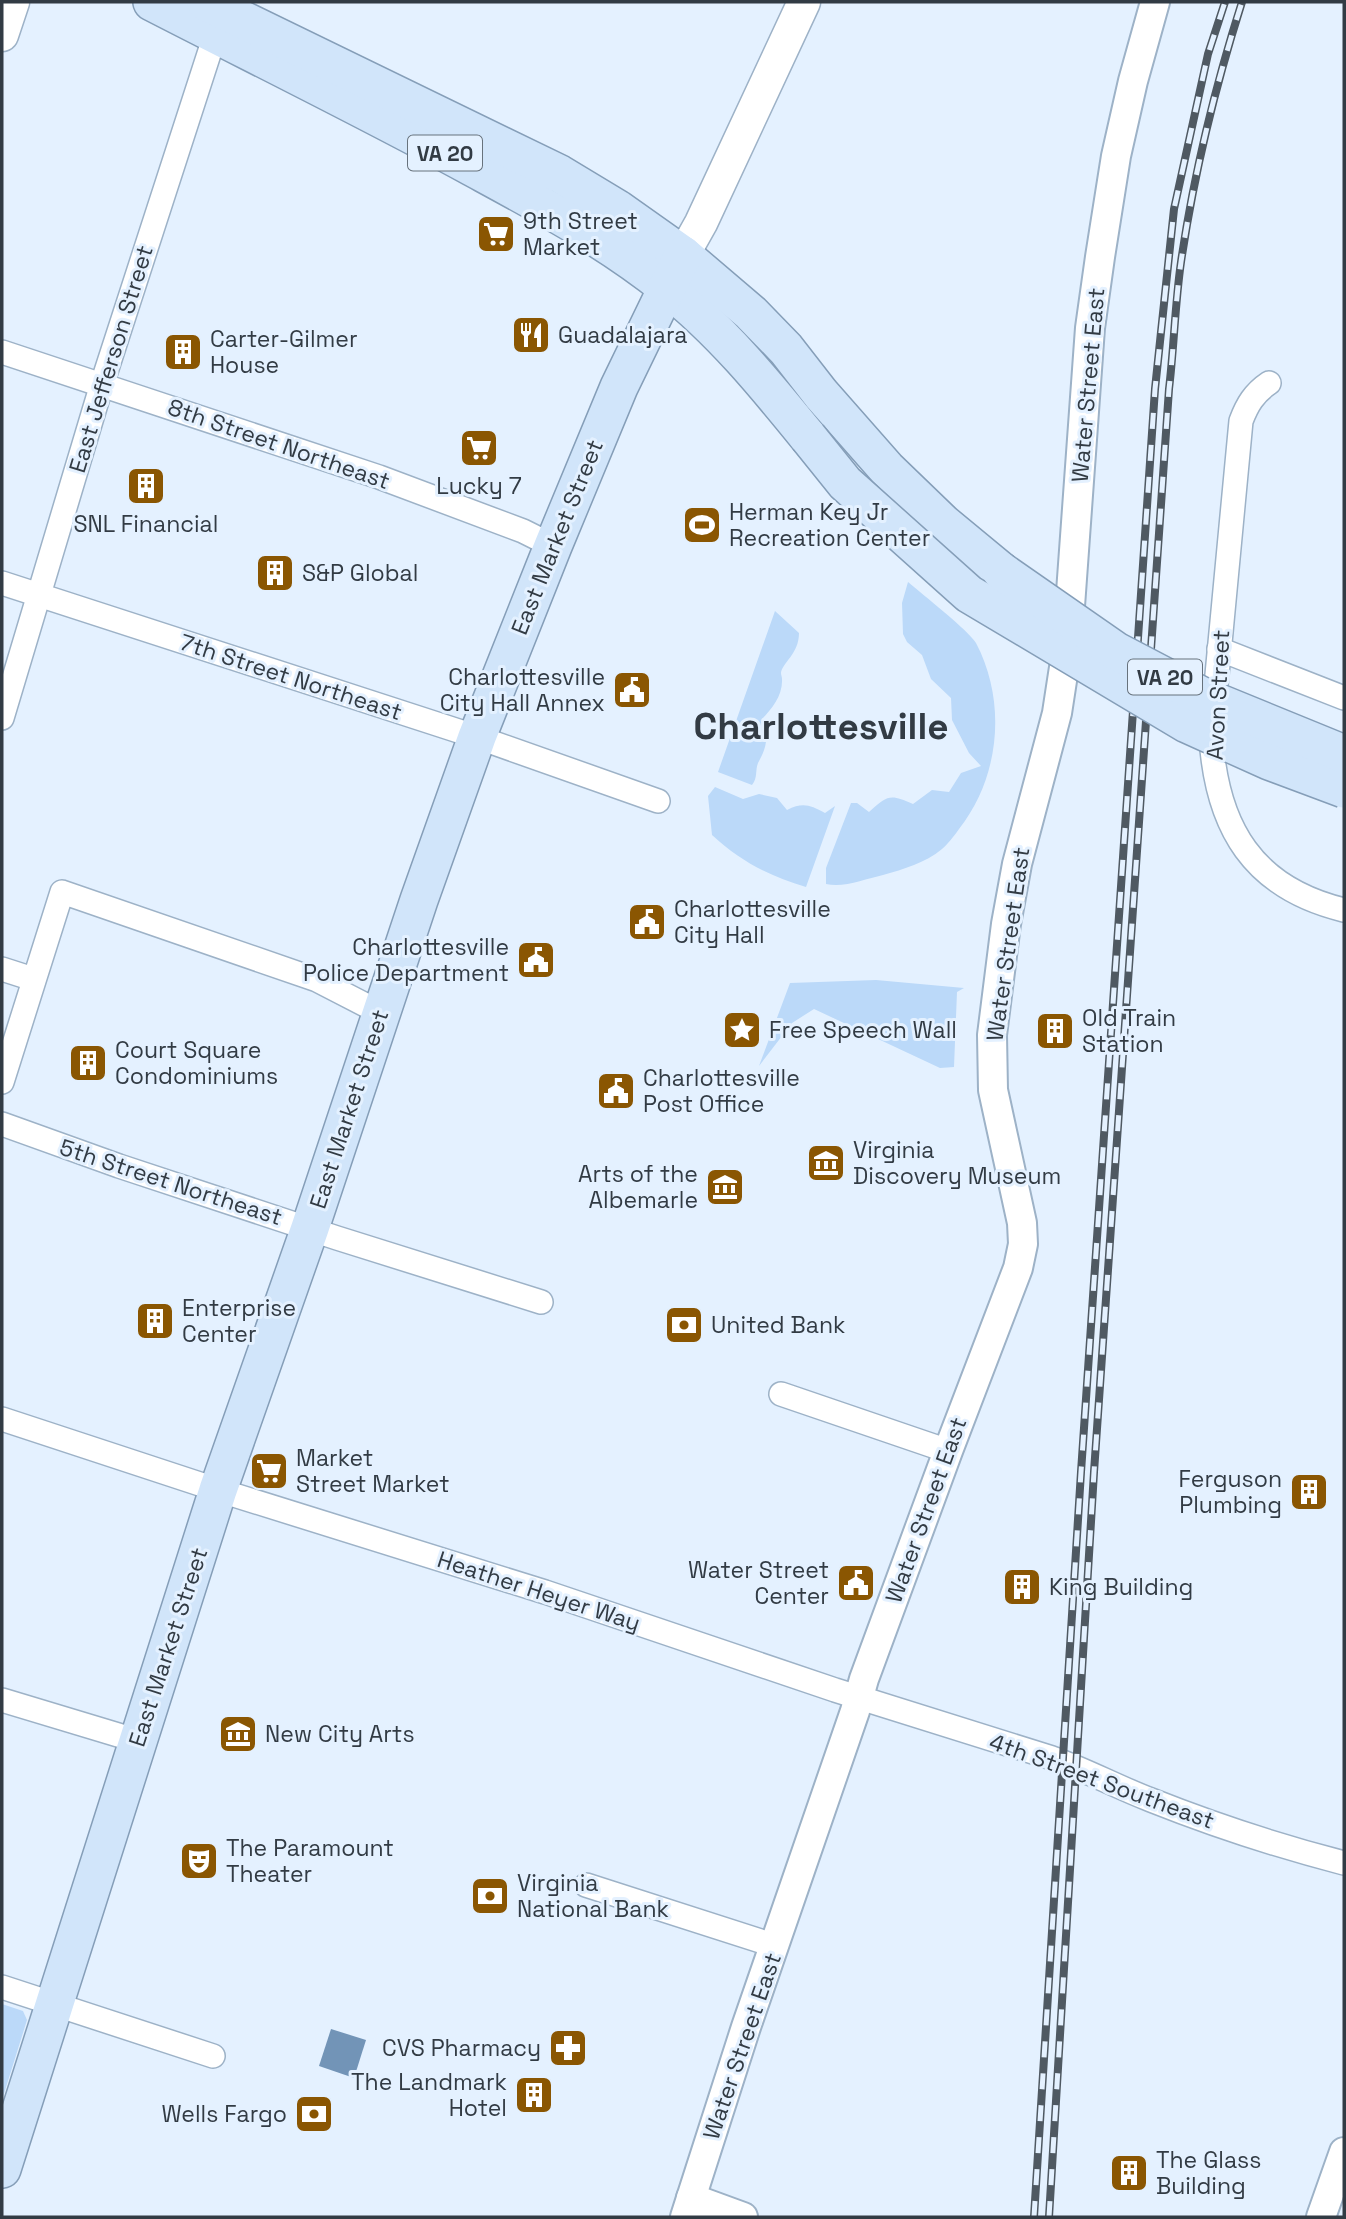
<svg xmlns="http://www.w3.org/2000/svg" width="1346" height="2219" font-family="'Space Grotesk',sans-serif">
	<rect width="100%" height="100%" fill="#e4f1ff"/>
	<g fill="#bbd9f9">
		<path d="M908,582C922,594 969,631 976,643C1007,702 1000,777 959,829C954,836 948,844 942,849C925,863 904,869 883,875C865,879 844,888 826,884V868L851,803H857L869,812C888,795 890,794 913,804L932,790L949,792L961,773L981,766L969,753L952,720L951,698L931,679L922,655L907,642L903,634L902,603Z"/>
		<path d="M775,611L799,633C799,654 782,663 781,673C781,675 782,677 782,679C783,695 772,709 762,719C769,737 767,747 758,763C755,770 758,778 752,785L718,772Z"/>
		<path d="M715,787L743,799L759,794L777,798L787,810C803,802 810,805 825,813L835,806L806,887C769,876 740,861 712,835L708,796Z"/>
		<polygon points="876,980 964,988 957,992 954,1067 940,1068 814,1009 792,1023 759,1066 790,983"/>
		<polygon points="2,2004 23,2011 27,2020 2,2100"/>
	</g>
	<polygon fill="#7294b7" points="331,2029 366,2040 354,2078 319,2066"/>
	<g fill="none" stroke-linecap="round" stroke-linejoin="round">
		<defs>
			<g id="minor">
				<polyline points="2,352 379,477 523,531 553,546"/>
				<path d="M1269,383C1254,393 1247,405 1241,421L1211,738C1217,828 1253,888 1344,910"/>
				<polyline points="2,583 477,737 658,801"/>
				<polyline points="1219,649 1344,698"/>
				<polyline points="2,718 102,384 219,23"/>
				<polyline points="2,969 33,979"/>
				<polyline points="2,1082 62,892 317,980 381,1013"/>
				<polyline points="2,1124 119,1166 337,1238 541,1302"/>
				<polyline points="781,1394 948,1451"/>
				<path d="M2,1419L218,1490L545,1592L835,1690L1052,1758C1086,1770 1117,1787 1151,1800C1214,1825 1278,1846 1344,1863"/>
				<polyline points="2,1700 138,1741"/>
				<polyline points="586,1885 776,1946"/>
				<polyline points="2,1987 213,2056"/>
			</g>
			<g id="tertiary">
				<polyline points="691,2198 743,2217"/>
				<polyline points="685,2217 746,2027 855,1711 864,1679 948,1451 1018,1268 1023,1244 1022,1223 993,1090 992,1035 1006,924 1017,864 1057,713 1067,648 1090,328 1100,257 1116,156 1133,81 1155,2"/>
				<polyline points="1321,2217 1344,2152"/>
			</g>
			<g id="secondary">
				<polyline points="2,35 13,2"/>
				<polyline points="683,255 701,223 804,2"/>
			</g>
			<g id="primary">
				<path d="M152,2C257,56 363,108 468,165C536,202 605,238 666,287C720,329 765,384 808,437"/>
				<polyline points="206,2 560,174 618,209 683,255 751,313 786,349 821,394 887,469 943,523 1001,571"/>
				<polyline points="2,2169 218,1490 310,1228 419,900 477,737 553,546 619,387 683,255"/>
			</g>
		</defs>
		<use href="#minor" stroke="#9db2c7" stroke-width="26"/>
		<use href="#tertiary" stroke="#9db2c7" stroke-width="32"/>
		<use href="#secondary" stroke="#9db2c7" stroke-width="35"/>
		<use href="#primary" stroke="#859eb8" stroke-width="40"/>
		<use href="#minor" stroke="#fff" stroke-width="23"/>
		<use href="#tertiary" stroke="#fff" stroke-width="28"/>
		<use href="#secondary" stroke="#fff" stroke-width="32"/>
		<use href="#primary" stroke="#d1e5fa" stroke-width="37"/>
		<defs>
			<g id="rail">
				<polyline points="1034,2217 1081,1472 1155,389 1174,209 1208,54 1225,2"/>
				<path d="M1049,2217L1094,1472L1169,389C1174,347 1175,304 1181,262C1194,173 1215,87 1242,2"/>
			</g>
		</defs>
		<use href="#rail" stroke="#4f5962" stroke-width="8"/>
		<use href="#rail" stroke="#e4f1ff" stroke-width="5" stroke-dasharray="16" stroke-linecap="butt"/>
		<defs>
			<g id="primary-bridge">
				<polyline points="808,437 845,483 969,594 1187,724 1269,761 1344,789"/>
				<polyline points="1001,571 1116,651 1202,696 1344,754"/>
			</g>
		</defs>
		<use href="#primary-bridge" stroke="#859eb8" stroke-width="40" stroke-linecap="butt"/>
		<use href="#primary-bridge" stroke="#d1e5fa" stroke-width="37"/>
	</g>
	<defs>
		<symbol id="supermarket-square" viewBox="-11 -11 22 22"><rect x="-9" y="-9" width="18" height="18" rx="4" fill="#8a5602" stroke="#e4f1ff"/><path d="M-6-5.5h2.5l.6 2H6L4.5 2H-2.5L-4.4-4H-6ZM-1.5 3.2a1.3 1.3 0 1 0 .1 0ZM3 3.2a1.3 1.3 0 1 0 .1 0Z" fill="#fff"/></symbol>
		<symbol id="restaurant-square" viewBox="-11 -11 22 22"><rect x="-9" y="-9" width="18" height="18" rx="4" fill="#8a5602" stroke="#e4f1ff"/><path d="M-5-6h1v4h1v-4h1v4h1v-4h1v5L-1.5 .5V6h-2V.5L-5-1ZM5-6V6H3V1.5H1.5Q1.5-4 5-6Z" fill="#fff"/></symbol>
		<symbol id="building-square" viewBox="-11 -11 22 22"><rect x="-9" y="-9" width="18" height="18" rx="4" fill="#8a5602" stroke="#e4f1ff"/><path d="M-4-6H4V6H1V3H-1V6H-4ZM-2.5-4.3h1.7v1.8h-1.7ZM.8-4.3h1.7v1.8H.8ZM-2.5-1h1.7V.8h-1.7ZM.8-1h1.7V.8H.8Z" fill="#fff"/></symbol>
		<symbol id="stadium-square" viewBox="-11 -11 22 22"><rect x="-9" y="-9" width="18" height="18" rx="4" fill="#8a5602" stroke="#e4f1ff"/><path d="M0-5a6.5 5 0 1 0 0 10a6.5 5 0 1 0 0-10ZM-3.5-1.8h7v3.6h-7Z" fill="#fff"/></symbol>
		<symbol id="civic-square" viewBox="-11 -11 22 22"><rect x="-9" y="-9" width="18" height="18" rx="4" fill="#8a5602" stroke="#e4f1ff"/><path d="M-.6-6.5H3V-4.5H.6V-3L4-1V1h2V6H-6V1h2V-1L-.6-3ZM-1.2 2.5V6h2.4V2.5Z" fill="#fff"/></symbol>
		<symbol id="sight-square" viewBox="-11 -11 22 22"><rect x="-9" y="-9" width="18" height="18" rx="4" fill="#8a5602" stroke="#e4f1ff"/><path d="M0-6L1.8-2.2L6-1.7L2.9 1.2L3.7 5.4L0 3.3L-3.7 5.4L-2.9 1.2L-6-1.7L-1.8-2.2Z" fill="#fff"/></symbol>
		<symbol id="museum-square" viewBox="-11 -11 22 22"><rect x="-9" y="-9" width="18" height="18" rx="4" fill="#8a5602" stroke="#e4f1ff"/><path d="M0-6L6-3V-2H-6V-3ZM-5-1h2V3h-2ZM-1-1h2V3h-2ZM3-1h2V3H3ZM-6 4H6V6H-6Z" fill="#fff"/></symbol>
		<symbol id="bank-square" viewBox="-11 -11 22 22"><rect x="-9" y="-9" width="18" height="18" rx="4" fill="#8a5602" stroke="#e4f1ff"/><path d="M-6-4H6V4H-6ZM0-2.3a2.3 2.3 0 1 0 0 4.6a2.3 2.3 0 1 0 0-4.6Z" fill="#fff"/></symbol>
		<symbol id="theatre-square" viewBox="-11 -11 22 22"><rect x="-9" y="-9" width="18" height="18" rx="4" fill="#8a5602" stroke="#e4f1ff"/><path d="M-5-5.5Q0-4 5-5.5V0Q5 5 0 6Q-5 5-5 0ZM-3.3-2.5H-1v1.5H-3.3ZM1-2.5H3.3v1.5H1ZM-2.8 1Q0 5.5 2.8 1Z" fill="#fff"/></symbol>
		<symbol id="pharmacy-square" viewBox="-11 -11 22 22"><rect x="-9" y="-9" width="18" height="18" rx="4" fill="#8a5602" stroke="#e4f1ff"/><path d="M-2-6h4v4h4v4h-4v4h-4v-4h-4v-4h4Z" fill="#fff"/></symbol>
	</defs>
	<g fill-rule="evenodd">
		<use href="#supermarket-square" x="474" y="212" width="44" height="44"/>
		<use href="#restaurant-square" x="509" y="313" width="44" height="44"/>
		<use href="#building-square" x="161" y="330" width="44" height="44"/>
		<use href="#supermarket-square" x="457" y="426" width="44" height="44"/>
		<use href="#building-square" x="124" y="464" width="44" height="44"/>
		<use href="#stadium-square" x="680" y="503" width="44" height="44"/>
		<use href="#building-square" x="253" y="551" width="44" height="44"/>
		<use href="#civic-square" x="610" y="668" width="44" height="44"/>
		<use href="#civic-square" x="625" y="900" width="44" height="44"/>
		<use href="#civic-square" x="514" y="938" width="44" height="44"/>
		<use href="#sight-square" x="720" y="1008" width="44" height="44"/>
		<use href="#building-square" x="1033" y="1009" width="44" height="44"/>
		<use href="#building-square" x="66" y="1041" width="44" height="44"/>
		<use href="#civic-square" x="594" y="1069" width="44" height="44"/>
		<use href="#museum-square" x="804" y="1141" width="44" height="44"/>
		<use href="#museum-square" x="703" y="1165" width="44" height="44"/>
		<use href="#building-square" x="133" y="1299" width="44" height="44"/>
		<use href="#bank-square" x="662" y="1303" width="44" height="44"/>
		<use href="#supermarket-square" x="247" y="1449" width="44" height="44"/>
		<use href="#building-square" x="1287" y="1470" width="44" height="44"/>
		<use href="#civic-square" x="834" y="1561" width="44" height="44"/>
		<use href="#building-square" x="1000" y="1565" width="44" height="44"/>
		<use href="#museum-square" x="216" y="1712" width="44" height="44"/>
		<use href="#theatre-square" x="177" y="1839" width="44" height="44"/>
		<use href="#bank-square" x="468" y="1874" width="44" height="44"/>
		<use href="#pharmacy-square" x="546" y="2026" width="44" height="44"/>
		<use href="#building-square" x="512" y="2073" width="44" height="44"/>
		<use href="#bank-square" x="292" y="2092" width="44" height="44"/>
		<use href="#building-square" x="1107" y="2151" width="44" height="44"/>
	</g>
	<g text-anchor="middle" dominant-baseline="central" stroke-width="6" stroke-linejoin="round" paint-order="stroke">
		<g fill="#e4f1ff" stroke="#67727c" stroke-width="2">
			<rect x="408" y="135.5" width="74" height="35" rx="5"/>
			<rect x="1128" y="659.5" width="74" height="35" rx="5"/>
		</g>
		<g font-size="21" font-weight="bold" fill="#323b44">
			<text x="445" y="153">VA 20</text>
			<text x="1165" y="677">VA 20</text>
		</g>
		<g font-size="23" fill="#323b44" stroke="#e4f1ff" text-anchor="start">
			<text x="523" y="221">9th Street<tspan x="523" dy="26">Market</tspan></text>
			<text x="558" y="335">Guadalajara</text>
			<text x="210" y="339">Carter-Gilmer<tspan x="210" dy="26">House</tspan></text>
			<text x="479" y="486" text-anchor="middle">Lucky 7</text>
			<text x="729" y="512">Herman Key Jr<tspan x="729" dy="26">Recreation Center</tspan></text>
			<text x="146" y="524" text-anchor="middle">SNL Financial</text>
			<text x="302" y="573">S&amp;P Global</text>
			<text x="605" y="677" text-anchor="end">Charlottesville<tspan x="605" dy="26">City Hall Annex</tspan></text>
			<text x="674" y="909">Charlottesville<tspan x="674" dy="26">City Hall</tspan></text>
			<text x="509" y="947" text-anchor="end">Charlottesville<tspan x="509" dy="26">Police Department</tspan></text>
			<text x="1082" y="1018">Old Train<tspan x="1082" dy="26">Station</tspan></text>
			<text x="769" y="1030">Free Speech Wall</text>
			<text x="115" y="1050">Court Square<tspan x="115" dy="26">Condominiums</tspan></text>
			<text x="643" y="1078">Charlottesville<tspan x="643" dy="26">Post Office</tspan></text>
			<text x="853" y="1150">Virginia<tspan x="853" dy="26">Discovery Museum</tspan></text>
			<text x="698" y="1174" text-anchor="end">Arts of the<tspan x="698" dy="26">Albemarle</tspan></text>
			<text x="182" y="1308">Enterprise<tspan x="182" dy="26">Center</tspan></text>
			<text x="711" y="1325">United Bank</text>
			<text x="296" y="1458">Market<tspan x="296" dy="26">Street Market</tspan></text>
			<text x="1282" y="1479" text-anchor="end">Ferguson<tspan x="1282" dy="26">Plumbing</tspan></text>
			<text x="829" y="1570" text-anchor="end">Water Street<tspan x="829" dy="26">Center</tspan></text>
			<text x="1049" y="1587">King Building</text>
			<text x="265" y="1734">New City Arts</text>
			<text x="226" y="1848">The Paramount<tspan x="226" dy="26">Theater</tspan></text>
			<text x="517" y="1883">Virginia<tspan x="517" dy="26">National Bank</tspan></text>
			<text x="541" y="2048" text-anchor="end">CVS Pharmacy</text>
			<text x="507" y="2082" text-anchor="end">The Landmark<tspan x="507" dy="26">Hotel</tspan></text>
			<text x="287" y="2114" text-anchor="end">Wells Fargo</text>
			<text x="1156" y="2160">The Glass<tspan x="1156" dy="26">Building</tspan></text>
		</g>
		<g font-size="23" fill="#323b44" stroke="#e4f1ff">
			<text transform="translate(111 359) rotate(-73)">East Jefferson Street</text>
			<text transform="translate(1088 385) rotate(-85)">Water Street East</text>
			<text transform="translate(279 444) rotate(19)">8th Street Northeast</text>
			<text transform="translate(557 537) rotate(-68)">East Market Street</text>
			<text transform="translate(291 677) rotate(18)">7th Street Northeast</text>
			<text transform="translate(1218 695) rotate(-87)">Avon Street</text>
			<text transform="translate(1008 944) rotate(-82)">Water Street East</text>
			<text transform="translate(349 1109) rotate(-72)">East Market Street</text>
			<text transform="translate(171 1182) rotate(18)">5th Street Northeast</text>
			<text transform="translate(926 1510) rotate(-70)">Water Street East</text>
			<text transform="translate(539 1591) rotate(18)">Heather Heyer Way</text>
			<text transform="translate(168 1647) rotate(-72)">East Market Street</text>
			<text transform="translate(1102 1781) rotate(20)">4th Street Southeast</text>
			<text transform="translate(742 2046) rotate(-71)">Water Street East</text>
		</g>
		<g font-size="37" font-weight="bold" fill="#323b44" stroke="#e4f1ff">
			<text x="821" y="726">Charlottesville</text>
		</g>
	</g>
	<rect width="1346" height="2219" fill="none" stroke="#323b44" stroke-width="7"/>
</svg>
